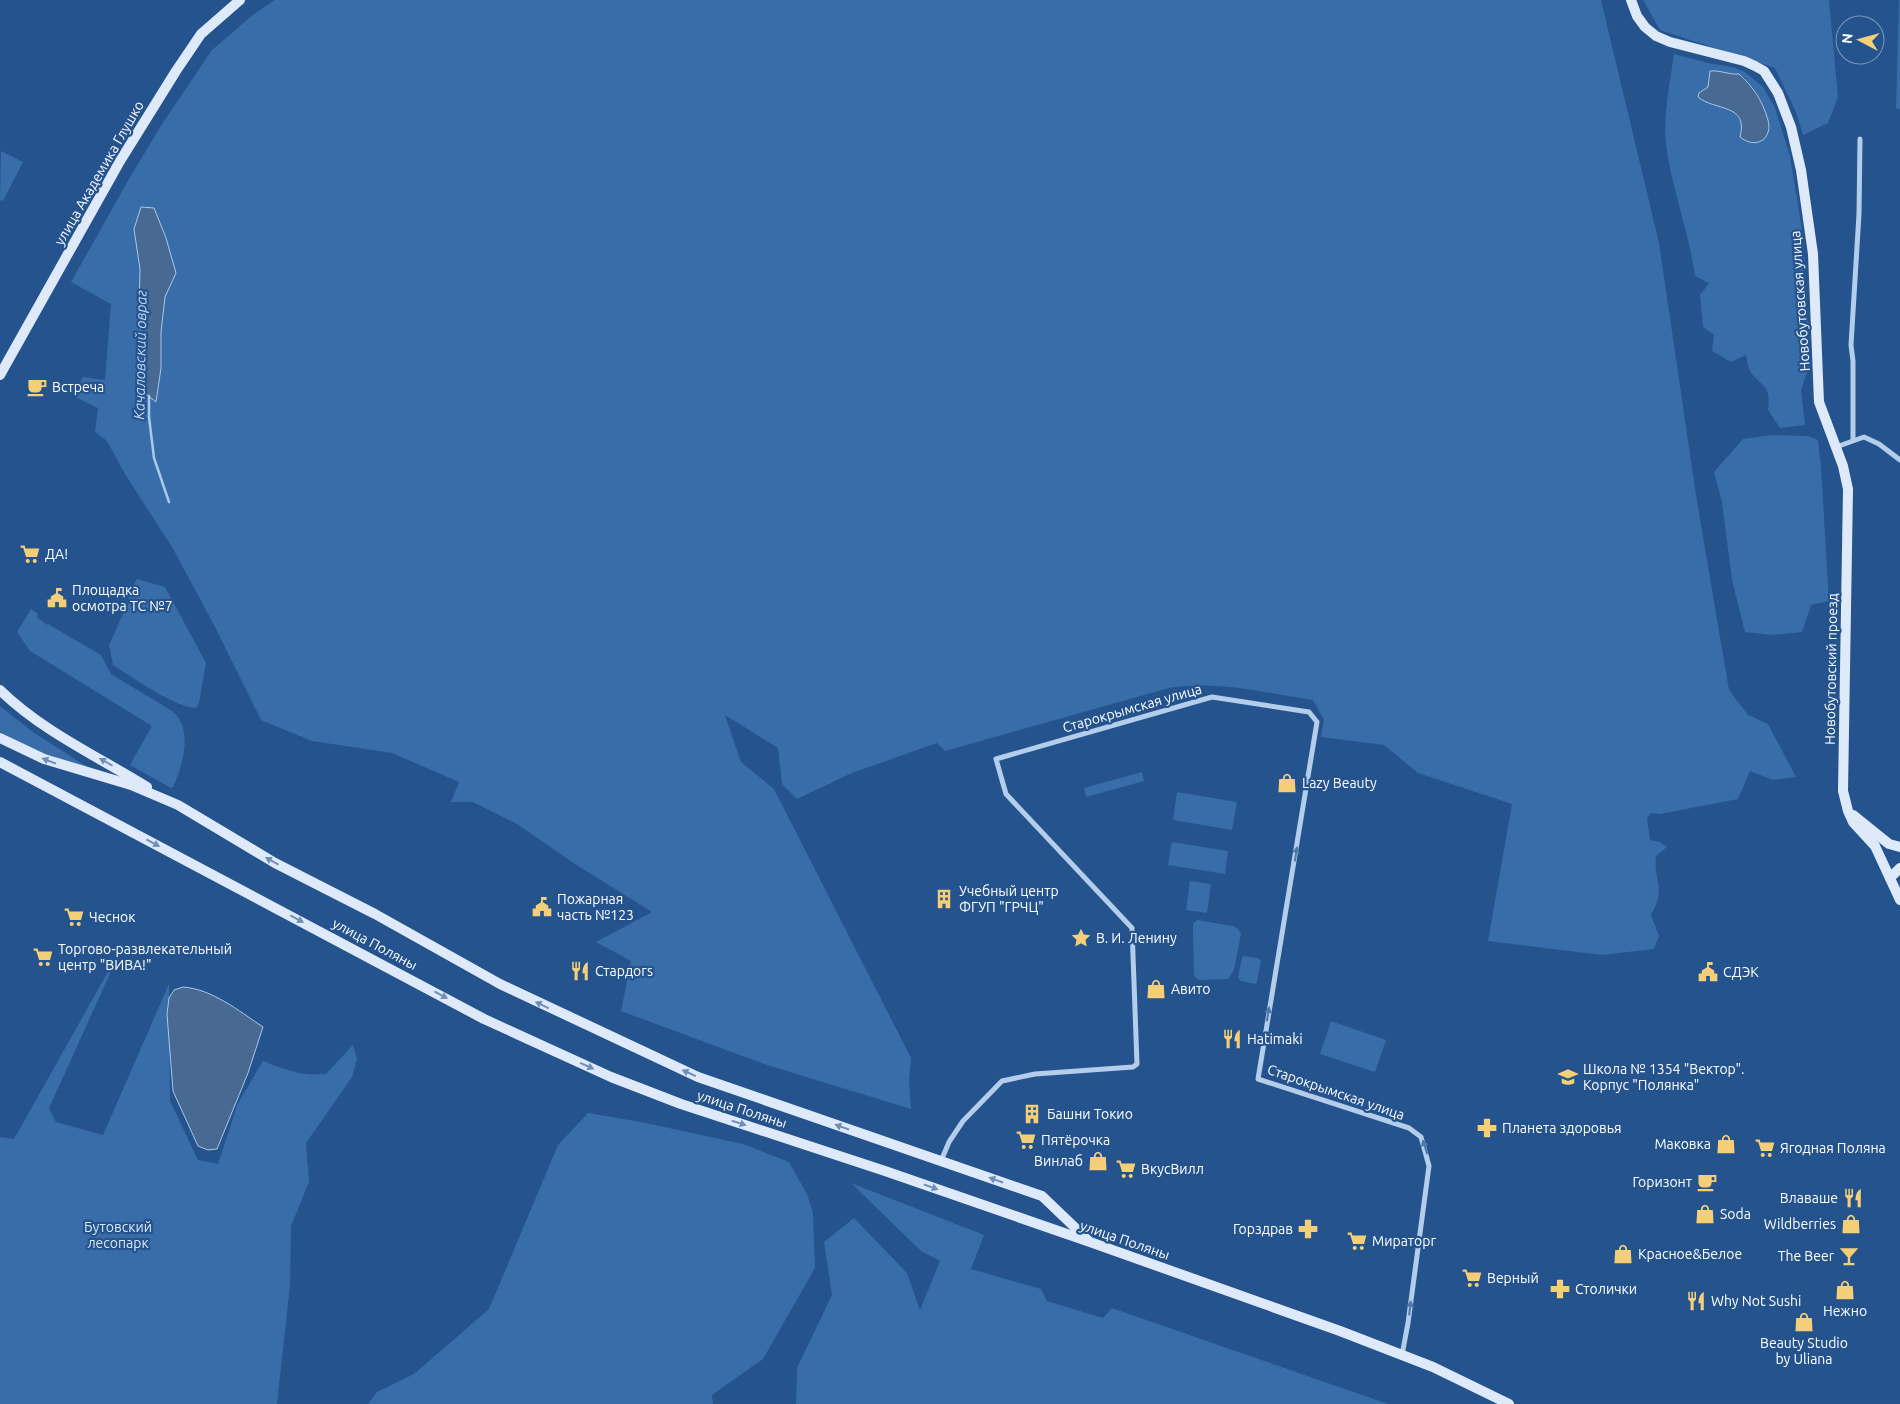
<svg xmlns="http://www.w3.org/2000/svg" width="1900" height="1404" font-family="Ubuntu,sans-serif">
	<rect width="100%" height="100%" fill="#24538d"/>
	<g fill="#396da9" fill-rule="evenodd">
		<path d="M275,0H1601L1659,243L1696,495L1729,690L1748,715L1768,724L1796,777L1773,780L1750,771L1738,799L1660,814L1651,813L1647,818L1650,840L1660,842L1667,847L1656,856C1653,882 1667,886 1651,915L1659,936L1654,949L1602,955L1488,941L1512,804L1418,773L1384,745L1321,737L1324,720L1313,700C1266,693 1217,680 1169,688L945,751L937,743L852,773L797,799L782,784L778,748L725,715L741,762L774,789L911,1058L909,1081L911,1109L767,1065L621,1011L631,961L596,942L652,912L575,864L517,824L473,802H451L459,782L392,753L312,741L261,720L213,623L172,547L125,474L107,441L95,432L98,408L73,396L83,377L105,380L111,304L71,282L130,177L164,121L212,50L254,14Z"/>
		<polygon points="1643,0 1829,0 1838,97 1828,123 1803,135 1796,112 1775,68 1660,30"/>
		<polygon points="1899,0 1900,0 1900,110 1896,108"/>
		<path d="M1674,54L1708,63L1733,67L1745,72L1763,87L1775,108L1790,156L1803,236L1810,364L1801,390L1805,425L1780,428L1768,410C1771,382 1762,389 1750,371C1748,367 1747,360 1746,355L1731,362L1712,351L1714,335L1703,327L1700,295L1709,283L1695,276C1689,232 1672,190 1666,145C1663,116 1670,82 1674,54ZM1716,71L1731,75L1740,74C1755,87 1767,107 1769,128L1742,130C1742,119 1734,110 1723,106C1719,105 1714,106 1711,104C1707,102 1703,96 1699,93L1708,87Z"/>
		<polygon points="1,151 23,162 3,201 0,200"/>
		<polygon points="1772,435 1808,436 1818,440 1821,467 1829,601 1811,605 1802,632 1772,635 1745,632 1732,580 1722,502 1714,472 1743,439"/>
		<path d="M137,579L165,587L206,663L199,703L196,708C176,708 132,677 113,665L109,645L128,603L129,594Z"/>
		<path d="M31,609L38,614L37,617L47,625L48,624L101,655L111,674L172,711C194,728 183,766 173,787L171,788L130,765L152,726L30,651L17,632Z"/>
		<polygon points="0,706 33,732 89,768 54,759 0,732"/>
		<polygon points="1142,772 1144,781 1086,797 1084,788"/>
		<polygon points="1177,792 1237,802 1232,830 1173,820"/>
		<polygon points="1172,842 1228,851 1225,874 1168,865"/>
		<polygon points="1190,881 1211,884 1207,913 1186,910"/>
		<polygon points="1197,920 1233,926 1237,928 1241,933 1234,970 1228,979 1200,980 1197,979 1194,975 1193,929 1193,924"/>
		<path d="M123,945L49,1108L56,1122L103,1135L169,984L170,1101L198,1160L218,1164L238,1103L263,1061C286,1070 301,1076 326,1074L353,1045L357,1059L352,1077L306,1143L309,1182L291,1226L290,1285L277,1404H0V1137L14,1139Z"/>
		<polygon points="1244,956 1258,958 1261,961 1257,982 1255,984 1241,981 1238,978 1242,957"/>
		<polygon points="1331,1021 1386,1040 1375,1072 1320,1054"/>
		<polygon points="588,1113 641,1122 743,1144 789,1162 807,1194 813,1213 815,1268 763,1359 712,1395 713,1404 368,1404 377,1392 414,1374 489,1309 558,1145"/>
		<polygon points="851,1183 984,1235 971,1269 1041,1289 1047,1301 1103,1318 1112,1308 1388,1404 796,1404 797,1368 832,1295 824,1242 854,1218 907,1273 920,1310 940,1261 921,1251"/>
	</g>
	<g fill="#486992" stroke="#a8c8ec">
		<path d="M1710,71C1721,70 1729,75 1739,74C1753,86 1763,102 1768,120C1773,139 1756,150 1740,137C1749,103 1714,111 1698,97L1699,93L1708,87Z"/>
		<polygon points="141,207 154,208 166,238 176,273 165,297 161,332 161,368 156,402 142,391 142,360 139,311 140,269 134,229"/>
		<path d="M183,987C212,989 239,1011 263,1027L248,1073L217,1149L208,1150L198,1146L173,1091L167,1014L169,998L174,990Z"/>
	</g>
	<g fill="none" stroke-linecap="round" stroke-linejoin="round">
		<polyline stroke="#a8c8ec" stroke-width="2.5" points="149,396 149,417 154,458 169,502"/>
		<g stroke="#b3cdeb" stroke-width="5">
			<polyline points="1853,440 1853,361 1851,345 1859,214 1860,139"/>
			<polyline points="1836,447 1864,437 1879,444 1900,460"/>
			<polyline points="941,1161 949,1142 963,1121 1002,1081 1035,1074 1133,1067 1137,1064 1132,928 1006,794 996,759 1212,697 1309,712 1317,722 1258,1079 1409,1128 1421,1137 1429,1166 1408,1323 1402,1355"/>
		</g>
		<g stroke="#deeaf9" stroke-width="10">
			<polyline points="1631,0 1637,16 1645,27 1656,36 1670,42 1744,61 1755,66 1764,71 1778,93 1791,127 1801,170 1813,254 1819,402 1843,466 1848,489 1843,791 1848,811 1853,822 1875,846 1900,900"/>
			<polyline points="0,375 120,161 176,71 201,34 240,0"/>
			<path d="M0,690C42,731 97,756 147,787"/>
			<polyline points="0,738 44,759 131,785 178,805 275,863 375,914 500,984 698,1077 1042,1196 1087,1239"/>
			<polyline points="0,762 484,1019 611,1077 681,1104 885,1171 1090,1242 1340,1331 1433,1367 1509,1404"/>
			<polyline points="1853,815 1889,844 1900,847"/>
			<polyline points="1890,878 1900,868"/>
		</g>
	</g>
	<defs><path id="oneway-solid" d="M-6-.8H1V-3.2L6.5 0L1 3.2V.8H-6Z" transform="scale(1.25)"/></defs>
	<g fill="#6e8fb8">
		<use href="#oneway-solid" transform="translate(49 761) rotate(-159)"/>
		<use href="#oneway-solid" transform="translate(106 762) rotate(-150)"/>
		<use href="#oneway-solid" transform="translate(153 843) rotate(28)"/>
		<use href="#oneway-solid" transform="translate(272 861) rotate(-151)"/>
		<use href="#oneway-solid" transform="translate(297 919) rotate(28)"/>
		<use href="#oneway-solid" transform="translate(441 995) rotate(28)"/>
		<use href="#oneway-solid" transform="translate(542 1005) rotate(-154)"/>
		<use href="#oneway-solid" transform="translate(587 1066) rotate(24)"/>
		<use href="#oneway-solid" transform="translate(689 1073) rotate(-156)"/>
		<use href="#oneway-solid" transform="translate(739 1123) rotate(18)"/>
		<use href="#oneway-solid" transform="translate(842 1127) rotate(-161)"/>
		<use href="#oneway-solid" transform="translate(996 1180) rotate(-161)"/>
		<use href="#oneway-solid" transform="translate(931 1187) rotate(19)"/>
	</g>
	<g fill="#4f78a9">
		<use href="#oneway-solid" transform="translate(1296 854) rotate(-81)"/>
		<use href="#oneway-solid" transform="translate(1268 1014) rotate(-81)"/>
		<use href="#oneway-solid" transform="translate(1425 1147) rotate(-108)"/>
		<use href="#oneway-solid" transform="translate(1410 1308) rotate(-83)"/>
	</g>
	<defs>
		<symbol id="cafe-bare" viewBox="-9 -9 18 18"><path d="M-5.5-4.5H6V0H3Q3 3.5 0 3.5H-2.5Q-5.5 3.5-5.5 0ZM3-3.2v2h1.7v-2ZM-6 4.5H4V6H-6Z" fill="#f5cf77" stroke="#24538d" stroke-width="2.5" paint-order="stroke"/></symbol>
		<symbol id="supermarket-bare" viewBox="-9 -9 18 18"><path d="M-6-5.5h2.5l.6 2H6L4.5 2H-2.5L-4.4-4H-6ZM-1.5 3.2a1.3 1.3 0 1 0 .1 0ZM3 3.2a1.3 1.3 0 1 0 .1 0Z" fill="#f5cf77" stroke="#24538d" stroke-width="2.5" paint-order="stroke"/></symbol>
		<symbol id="civic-bare" viewBox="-9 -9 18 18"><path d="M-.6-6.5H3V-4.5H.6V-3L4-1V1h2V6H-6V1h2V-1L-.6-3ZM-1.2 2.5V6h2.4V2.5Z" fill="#f5cf77" stroke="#24538d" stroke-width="2.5" paint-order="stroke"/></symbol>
		<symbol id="shop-bare" viewBox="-9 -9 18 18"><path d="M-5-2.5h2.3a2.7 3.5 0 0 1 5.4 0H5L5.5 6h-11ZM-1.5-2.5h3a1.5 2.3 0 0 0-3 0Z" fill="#f5cf77" stroke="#24538d" stroke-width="2.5" paint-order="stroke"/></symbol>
		<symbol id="building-bare" viewBox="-9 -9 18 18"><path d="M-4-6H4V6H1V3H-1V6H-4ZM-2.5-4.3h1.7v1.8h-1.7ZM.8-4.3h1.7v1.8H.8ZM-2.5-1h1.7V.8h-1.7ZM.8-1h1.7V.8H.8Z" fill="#f5cf77" stroke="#24538d" stroke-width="2.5" paint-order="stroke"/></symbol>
		<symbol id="sight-bare" viewBox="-9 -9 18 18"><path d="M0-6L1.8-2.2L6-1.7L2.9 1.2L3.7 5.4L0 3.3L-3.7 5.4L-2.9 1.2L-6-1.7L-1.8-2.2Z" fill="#f5cf77" stroke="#24538d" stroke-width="2.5" paint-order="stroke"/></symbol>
		<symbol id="restaurant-bare" viewBox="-9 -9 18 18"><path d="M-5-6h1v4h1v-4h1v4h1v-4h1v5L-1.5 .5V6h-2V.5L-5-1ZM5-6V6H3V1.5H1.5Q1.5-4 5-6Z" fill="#f5cf77" stroke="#24538d" stroke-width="2.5" paint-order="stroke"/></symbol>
		<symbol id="school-bare" viewBox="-9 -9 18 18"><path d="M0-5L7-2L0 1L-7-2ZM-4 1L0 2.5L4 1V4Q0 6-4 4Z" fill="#f5cf77" stroke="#24538d" stroke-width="2.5" paint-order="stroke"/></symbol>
		<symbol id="pharmacy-bare" viewBox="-9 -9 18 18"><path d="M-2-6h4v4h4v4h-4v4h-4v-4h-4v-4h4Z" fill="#f5cf77" stroke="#24538d" stroke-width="2.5" paint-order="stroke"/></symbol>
		<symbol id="bar-bare" viewBox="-9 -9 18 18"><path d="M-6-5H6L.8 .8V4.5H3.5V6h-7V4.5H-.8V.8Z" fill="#f5cf77" stroke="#24538d" stroke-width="2.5" paint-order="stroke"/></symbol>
	</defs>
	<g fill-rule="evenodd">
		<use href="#cafe-bare" x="23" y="373" width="28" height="28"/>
		<use href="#supermarket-bare" x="16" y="540" width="28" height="28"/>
		<use href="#civic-bare" x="43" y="584" width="28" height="28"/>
		<use href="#shop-bare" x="1273" y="769" width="28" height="28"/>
		<use href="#building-bare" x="930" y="885" width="28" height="28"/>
		<use href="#civic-bare" x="528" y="893" width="28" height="28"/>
		<use href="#supermarket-bare" x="60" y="903" width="28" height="28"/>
		<use href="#sight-bare" x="1067" y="924" width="28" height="28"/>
		<use href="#supermarket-bare" x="29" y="943" width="28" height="28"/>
		<use href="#restaurant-bare" x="566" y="957" width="28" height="28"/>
		<use href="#civic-bare" x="1694" y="958" width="28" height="28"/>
		<use href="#shop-bare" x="1142" y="975" width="28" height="28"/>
		<use href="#restaurant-bare" x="1218" y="1025" width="28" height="28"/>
		<use href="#school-bare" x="1554" y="1063" width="28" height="28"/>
		<use href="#building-bare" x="1018" y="1100" width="28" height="28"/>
		<use href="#pharmacy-bare" x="1473" y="1114" width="28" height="28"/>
		<use href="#supermarket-bare" x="1012" y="1126" width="28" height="28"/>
		<use href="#shop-bare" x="1712" y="1130" width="28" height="28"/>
		<use href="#supermarket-bare" x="1751" y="1134" width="28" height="28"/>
		<use href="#shop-bare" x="1084" y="1147" width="28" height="28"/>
		<use href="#supermarket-bare" x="1112" y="1155" width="28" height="28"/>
		<use href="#cafe-bare" x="1693" y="1168" width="28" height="28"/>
		<use href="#restaurant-bare" x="1839" y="1184" width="28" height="28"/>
		<use href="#shop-bare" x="1691" y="1200" width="28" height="28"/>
		<use href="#shop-bare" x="1837" y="1210" width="28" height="28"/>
		<use href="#pharmacy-bare" x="1294" y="1215" width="28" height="28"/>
		<use href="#supermarket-bare" x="1343" y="1227" width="28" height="28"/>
		<use href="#shop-bare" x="1609" y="1240" width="28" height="28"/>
		<use href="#bar-bare" x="1835" y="1242" width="28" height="28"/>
		<use href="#supermarket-bare" x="1458" y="1264" width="28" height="28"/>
		<use href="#pharmacy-bare" x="1546" y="1275" width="28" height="28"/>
		<use href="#shop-bare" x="1831" y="1276" width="28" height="28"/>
		<use href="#restaurant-bare" x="1682" y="1287" width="28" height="28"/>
		<use href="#shop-bare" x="1790" y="1308" width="28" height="28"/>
	</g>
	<g text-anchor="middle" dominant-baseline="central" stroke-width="4.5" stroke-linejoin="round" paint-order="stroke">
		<g font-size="14" fill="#fff" stroke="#24538d">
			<text transform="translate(99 173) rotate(-60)">улица Академика Глушко</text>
			<text transform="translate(1800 301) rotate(-94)">Новобутовская улица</text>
			<text transform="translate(1831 669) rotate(-89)">Новобутовский проезд</text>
			<text transform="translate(1132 708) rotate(-16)">Старокрымская улица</text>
			<text transform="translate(375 944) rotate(28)">улица Поляны</text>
			<text transform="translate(1336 1092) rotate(19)">Старокрымская улица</text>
			<text transform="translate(742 1109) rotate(18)">улица Поляны</text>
			<text transform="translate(1125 1240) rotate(19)">улица Поляны</text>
		</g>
		<g font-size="14" fill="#fff" stroke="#24538d" text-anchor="start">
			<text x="52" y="387">Встреча</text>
			<text x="45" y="554">ДА!</text>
			<text x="72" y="590">Площадка<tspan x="72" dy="16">осмотра ТС №7</tspan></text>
			<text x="1302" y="783">Lazy Beauty</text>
			<text x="959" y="891">Учебный центр<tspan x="959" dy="16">ФГУП "ГРЧЦ"</tspan></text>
			<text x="557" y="899">Пожарная<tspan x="557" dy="16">часть №123</tspan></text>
			<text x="89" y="917">Чеснок</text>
			<text x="1096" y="938">В. И. Ленину</text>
			<text x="58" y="949">Торгово-развлекательный<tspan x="58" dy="16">центр "ВИВА!"</tspan></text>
			<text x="595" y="971">Стардогs</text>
			<text x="1723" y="972">СДЭК</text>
			<text x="1171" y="989">Авито</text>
			<text x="1247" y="1039">Hatimaki</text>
			<text x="1583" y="1069">Школа № 1354 "Вектор".<tspan x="1583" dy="16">Корпус "Полянка"</tspan></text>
			<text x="1047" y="1114">Башни Токио</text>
			<text x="1502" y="1128">Планета здоровья</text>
			<text x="1041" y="1140">Пятёрочка</text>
			<text x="1711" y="1144" text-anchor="end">Маковка</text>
			<text x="1780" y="1148">Ягодная Поляна</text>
			<text x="1083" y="1161" text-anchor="end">Винлаб</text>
			<text x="1141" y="1169">ВкусВилл</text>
			<text x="1692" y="1182" text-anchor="end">Горизонт</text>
			<text x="1838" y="1198" text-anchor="end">Влаваше</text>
			<text x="1720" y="1214">Soda</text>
			<text x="1836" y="1224" text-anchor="end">Wildberries</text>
			<text x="1293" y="1229" text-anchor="end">Горздрав</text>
			<text x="1372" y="1241">Мираторг</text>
			<text x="1638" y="1254">Красное&amp;Белое</text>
			<text x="1834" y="1256" text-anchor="end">The Beer</text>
			<text x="1487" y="1278">Верный</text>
			<text x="1575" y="1289">Столички</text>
			<text x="1711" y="1301">Why Not Sushi</text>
			<text x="1845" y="1311" text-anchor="middle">Нежно</text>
			<text x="1804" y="1343" text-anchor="middle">Beauty Studio<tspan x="1804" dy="16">by Uliana</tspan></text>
		</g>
		<g font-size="14" fill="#d8e7f8" stroke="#24538d">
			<text x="118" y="1227">Бутовский<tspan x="118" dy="16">лесопарк</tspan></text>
		</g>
		<g font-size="15" font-style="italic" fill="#bfd7f2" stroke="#24538d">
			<text transform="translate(140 355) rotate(-89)">Качаловский овраг</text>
		</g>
	</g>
	<g transform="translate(1860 40) rotate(276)"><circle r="24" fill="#24538d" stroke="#7c98bb"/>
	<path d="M0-4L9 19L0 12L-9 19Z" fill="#f5cf77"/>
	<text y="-8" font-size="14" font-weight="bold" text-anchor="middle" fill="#ffffff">N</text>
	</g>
</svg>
